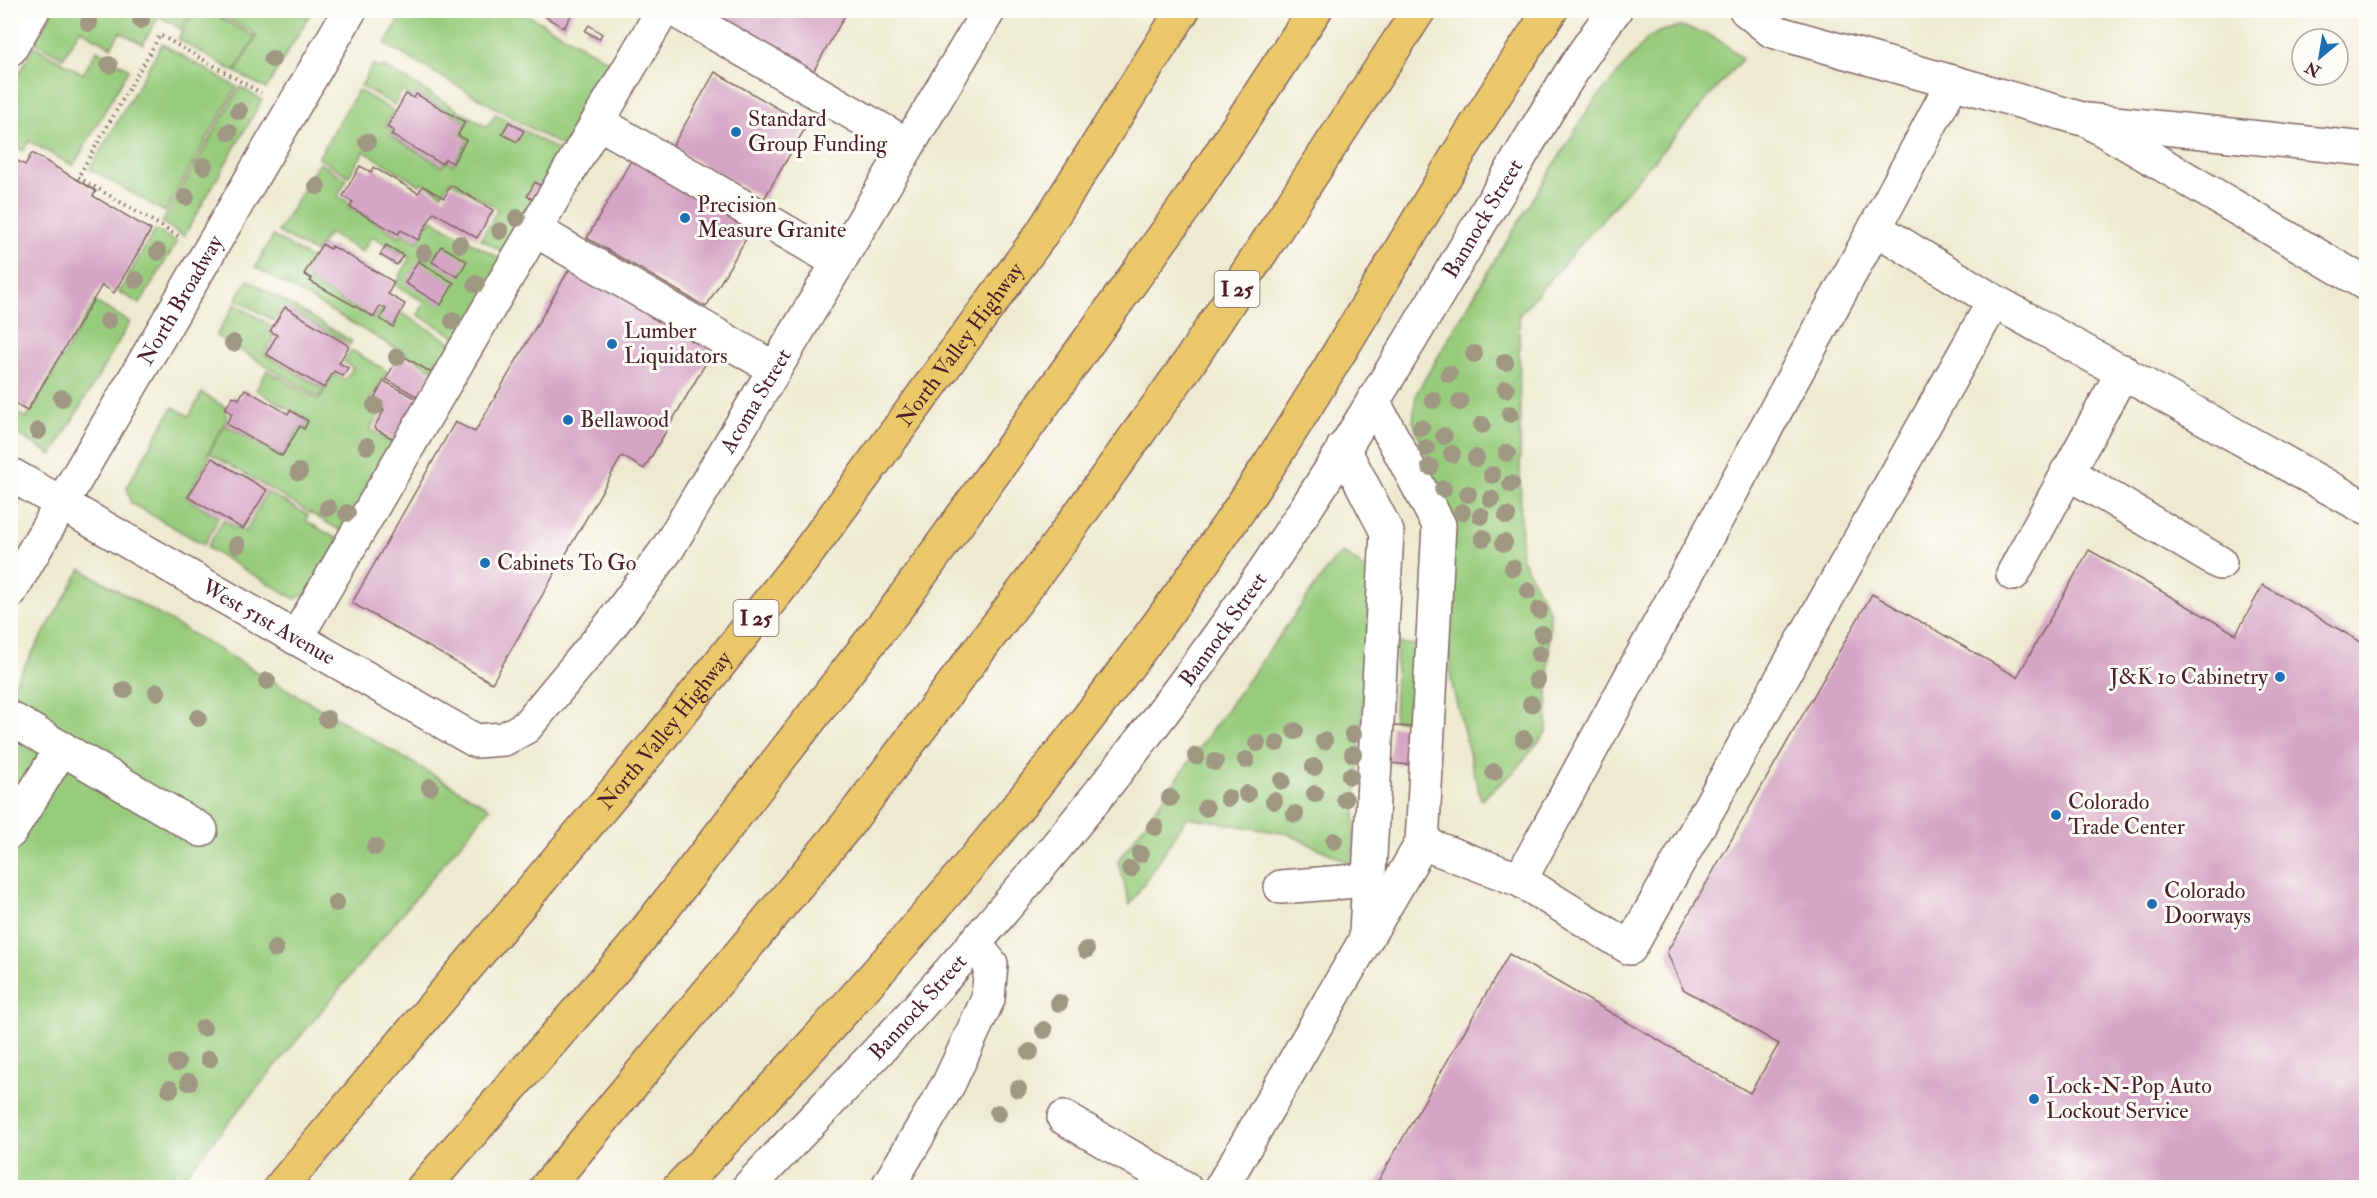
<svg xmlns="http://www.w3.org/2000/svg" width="2377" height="1198" font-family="'IM FELL Double Pica',serif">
	<rect width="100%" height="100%" fill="#fdfcf7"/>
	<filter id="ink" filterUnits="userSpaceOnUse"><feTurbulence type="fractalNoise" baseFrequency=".0167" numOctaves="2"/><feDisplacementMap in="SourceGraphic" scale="12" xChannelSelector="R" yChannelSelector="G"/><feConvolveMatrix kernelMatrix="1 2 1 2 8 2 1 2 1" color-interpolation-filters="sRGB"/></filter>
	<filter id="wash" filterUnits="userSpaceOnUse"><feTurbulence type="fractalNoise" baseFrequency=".008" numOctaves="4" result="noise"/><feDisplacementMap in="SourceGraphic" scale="24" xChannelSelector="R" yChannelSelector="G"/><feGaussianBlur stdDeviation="1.35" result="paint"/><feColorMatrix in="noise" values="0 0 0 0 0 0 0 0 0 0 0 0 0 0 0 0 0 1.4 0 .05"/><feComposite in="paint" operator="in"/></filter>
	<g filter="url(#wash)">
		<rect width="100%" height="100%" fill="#eeead0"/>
		<g fill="#98cc7d" stroke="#717654" stroke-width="1.5">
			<polygon points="195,10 209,11 255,37 235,72 178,39"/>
			<polygon points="225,10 312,11 266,89 236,72 257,35 222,15"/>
			<polygon points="53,11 53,10 192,11 181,29 159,16 143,44 120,32 111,47 80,29 63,58 35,42"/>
			<polygon points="404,11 521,11 619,67 570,151 385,44"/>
			<path d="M1680,27C1707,31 1723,41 1742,59L1519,315L1521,557L1550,612L1547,731L1515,771L1481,800L1451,681L1448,638L1451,521L1413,421L1416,394L1489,270L1591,105L1648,38L1661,31Z"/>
			<polygon points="162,44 237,87 165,212 90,169"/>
			<polygon points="34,46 83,74 97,50 129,69 73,166 29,141 23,151 11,144 11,88"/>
			<polygon points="373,64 381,69 383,66 487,127 496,114 564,154 506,254 481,239 498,209 450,181 442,194 422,182 420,185 364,151 349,176 318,158 358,90 394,111 385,126 393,131 391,136 442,166 446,160 453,165 468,140 460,134 467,122 416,93 413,97 402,91 394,105 361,86"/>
			<polygon points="240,87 262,100 184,236 162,223"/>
			<polygon points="319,163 347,179 338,196 350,203 349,207 399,236 402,233 418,242 431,219 506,262 461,340 418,315 425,302 395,285 410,258 372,236 362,252 329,233 315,253 278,232"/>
			<polygon points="155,230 177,242 140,304 119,292"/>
			<polygon points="273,236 312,259 303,275 310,279 309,282 374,319 382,307 398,316 401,313 456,345 440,374 255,267"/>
			<polygon points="248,280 352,341 350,345 283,306 274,321 236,299"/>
			<polygon points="95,302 130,322 52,455 11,430 20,414 27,418"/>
			<polygon points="235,304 271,326 267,332 274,336 264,354 324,389 319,397 216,336"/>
			<polygon points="351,350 387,371 368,404 381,411 370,429 398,445 346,534 209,453 225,425 282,457 300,427 304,429 309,421 256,390 267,370 319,400 334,374 345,380 353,368 344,362"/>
			<polygon points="202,393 225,407 227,419 207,455 210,457 186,498 219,517 204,545 131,503 127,486 173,407 189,416"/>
			<polygon points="267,492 308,515 306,521 339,540 308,593 295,599 207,548 223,520 245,532"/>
			<path d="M1343,553C1360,563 1366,568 1371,588L1352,864L1288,834L1187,817L1130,905L1118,861L1334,560Z"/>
			<polygon points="81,569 490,808 175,1187 11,1188 11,689"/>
			<polygon points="1397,643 1417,645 1413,721 1394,720"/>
		</g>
		<g id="blocks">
			<g fill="#d6a5c5">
				<polygon points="547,10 574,10 564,28 544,16"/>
				<polygon points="695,10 848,10 810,77"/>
				<polygon points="589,25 602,34 599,39 585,31"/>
				<polygon points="715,72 807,125 764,199 672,147"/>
				<polygon points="406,94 414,98 416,94 465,122 458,135 466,140 453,163 445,159 442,164 391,135 394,131 387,127"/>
				<polygon points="509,122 524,131 517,142 502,134"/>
				<polygon points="32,153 96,191 93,196 151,230 114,293 102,285 27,411 10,401 10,157 25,165"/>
				<polygon points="633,157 753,227 706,307 587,238"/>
				<polygon points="360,166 371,172 373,167 418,193 423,186 444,198 451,185 493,210 477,238 434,212 418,240 401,230 398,234 350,207 353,202 343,196"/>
				<polygon points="535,182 546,189 539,203 527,196"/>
				<polygon points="322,244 330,249 332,246 394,282 388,294 405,304 393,327 380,319 386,309 380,306 374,317 310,281 312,279 304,274"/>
				<polygon points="386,245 403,255 397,265 380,255"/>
				<polygon points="441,246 467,261 458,277 432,262"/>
				<polygon points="418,261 454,283 441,305 405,283"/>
				<polygon points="570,268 713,351 644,469 622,456 492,683 352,603 455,422 475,432"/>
				<polygon points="285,307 349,346 339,363 348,368 343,376 334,371 324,388 266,354 277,335 270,331"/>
				<polygon points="400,354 432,373 418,397 386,379"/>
				<polygon points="384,381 417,399 400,443 374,428 384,410 372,403"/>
				<polygon points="245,389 288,414 290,410 308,421 304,429 300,426 282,456 226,424 232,414 225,409 233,396 239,399"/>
				<polygon points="212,458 267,490 243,529 188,497"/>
				<polygon points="2089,550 2236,634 2263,585 2366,645 2366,1188 1374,1188 1509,954 1750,1093 1779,1044 1683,989 1667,952 1872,594 2017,677"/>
				<polygon points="1392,726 1414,727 1411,765 1389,763"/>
			</g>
		</g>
	</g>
	<g filter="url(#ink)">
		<use href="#blocks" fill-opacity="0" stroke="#836665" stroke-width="1.5"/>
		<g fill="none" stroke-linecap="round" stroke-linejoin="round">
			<defs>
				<g id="minor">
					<polyline points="674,10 908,145"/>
					<polyline points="1746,10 1772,31 2086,120 2366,149"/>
					<polyline points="10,49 33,10"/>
					<polyline points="598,122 838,262"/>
					<polyline points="2095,125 2366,284"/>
					<polyline points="1875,228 1994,301 2366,508"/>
					<polyline points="535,230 775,369"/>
					<polyline points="1343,448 1387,532 1366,933"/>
					<polyline points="2067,472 2220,563"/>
					<path id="s1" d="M10,474L476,741L504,739L526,727L611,625L668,548L989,10"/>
					<polyline points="2013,574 2123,371"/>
					<path id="s2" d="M10,592L350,10"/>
					<polyline points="296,638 663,10"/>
					<polyline points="10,718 201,830"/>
					<polyline points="10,832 62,748"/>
					<polyline points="1422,843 1520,880 1630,948 1994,301"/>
					<polyline points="1520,880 1875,228 1953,82"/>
					<polyline points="1281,887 1369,880"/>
					<polyline points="1064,1118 1185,1188"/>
					<path id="s3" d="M748,1188C800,1132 854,1078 905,1022C1033,880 1155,731 1263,573C1345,453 1418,327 1492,203C1532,138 1568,71 1615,10"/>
					<polyline points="887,1188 949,1083 988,999 991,964 974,943"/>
					<polyline points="1221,1188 1422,843 1439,525 1373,401"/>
				</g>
				<g id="highway">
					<path id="s4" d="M280,1188L657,742L800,563L1040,236L1183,10"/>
					<polyline points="423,1188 631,950 898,606 1190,200 1315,10"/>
					<polyline points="546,1188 847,825 1046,561 1188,364 1419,10"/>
					<path d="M679,1188C892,965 1093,732 1263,474C1363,322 1448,160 1551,10"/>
				</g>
			</defs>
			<use href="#minor" stroke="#836665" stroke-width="36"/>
			<use href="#highway" stroke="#836665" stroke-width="36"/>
			<polyline stroke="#836665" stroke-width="4" stroke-dasharray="1.5 4.5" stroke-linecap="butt" points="178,236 78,177 160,35 261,93"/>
			<use href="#minor" stroke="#fff" stroke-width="33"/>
			<use href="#highway" stroke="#eac769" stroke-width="33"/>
		</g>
		<g fill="#a09783">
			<circle cx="141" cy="20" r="9"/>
			<circle cx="89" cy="23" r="9"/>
			<circle cx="272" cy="59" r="9"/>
			<circle cx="109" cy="65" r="9"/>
			<circle cx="239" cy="111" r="9"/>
			<circle cx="229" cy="132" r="9"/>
			<circle cx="367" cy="142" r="9"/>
			<circle cx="204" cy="166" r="9"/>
			<circle cx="317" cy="186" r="9"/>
			<circle cx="186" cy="197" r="9"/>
			<circle cx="517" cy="218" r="9"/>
			<circle cx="500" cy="231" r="9"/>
			<circle cx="460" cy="244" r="9"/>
			<circle cx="158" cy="252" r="9"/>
			<circle cx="424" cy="253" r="9"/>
			<circle cx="136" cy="280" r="9"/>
			<circle cx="476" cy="284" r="9"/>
			<circle cx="108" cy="321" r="9"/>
			<circle cx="453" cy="321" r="9"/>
			<circle cx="233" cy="343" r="9"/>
			<circle cx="1474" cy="354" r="9"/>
			<circle cx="397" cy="357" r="9"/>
			<circle cx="1505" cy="362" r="9"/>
			<circle cx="1449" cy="374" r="9"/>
			<circle cx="1506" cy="389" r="9"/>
			<circle cx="62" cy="398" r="9"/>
			<circle cx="1433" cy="400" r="9"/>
			<circle cx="1460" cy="402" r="9"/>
			<circle cx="375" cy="406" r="9"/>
			<circle cx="1510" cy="414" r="9"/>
			<circle cx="1482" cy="425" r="9"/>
			<circle cx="1421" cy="428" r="9"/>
			<circle cx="38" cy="431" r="9"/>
			<circle cx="1444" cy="436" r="9"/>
			<circle cx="367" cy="446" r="9"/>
			<circle cx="1426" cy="448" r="9"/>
			<circle cx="1507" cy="453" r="9"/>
			<circle cx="1452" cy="454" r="9"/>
			<circle cx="1476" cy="458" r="9"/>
			<circle cx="1430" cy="467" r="9"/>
			<circle cx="299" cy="472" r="9"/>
			<circle cx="1492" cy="475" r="9"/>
			<circle cx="1511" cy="484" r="9"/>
			<circle cx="1443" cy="489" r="9"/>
			<circle cx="1468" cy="494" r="9"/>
			<circle cx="1491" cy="499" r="9"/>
			<circle cx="328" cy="508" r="9"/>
			<circle cx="1462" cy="512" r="9"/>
			<circle cx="347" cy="513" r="9"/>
			<circle cx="1481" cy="516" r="9"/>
			<circle cx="1507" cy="516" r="9"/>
			<circle cx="1483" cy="538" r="9"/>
			<circle cx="1504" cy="543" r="9"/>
			<circle cx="237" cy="545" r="9"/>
			<circle cx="1513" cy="568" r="9"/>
			<circle cx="1528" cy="591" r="9"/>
			<circle cx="1539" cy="610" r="9"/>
			<circle cx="1542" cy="634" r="9"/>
			<circle cx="1539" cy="654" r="9"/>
			<circle cx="1537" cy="680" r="9"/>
			<circle cx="267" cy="681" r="9"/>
			<circle cx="124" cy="690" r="9"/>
			<circle cx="157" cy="692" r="9"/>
			<circle cx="1531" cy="704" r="9"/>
			<circle cx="198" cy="718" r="9"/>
			<circle cx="327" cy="719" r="9"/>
			<circle cx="1295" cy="731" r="9"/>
			<circle cx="1353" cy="734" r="9"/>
			<circle cx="1524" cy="739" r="9"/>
			<circle cx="1324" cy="741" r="9"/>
			<circle cx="1257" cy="743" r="9"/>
			<circle cx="1277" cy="743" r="9"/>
			<circle cx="1353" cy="754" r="9"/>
			<circle cx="1196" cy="756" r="9"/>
			<circle cx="1246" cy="760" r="9"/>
			<circle cx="1215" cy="762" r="9"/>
			<circle cx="1314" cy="767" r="9"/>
			<circle cx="1494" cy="772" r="9"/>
			<circle cx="1350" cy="776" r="9"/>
			<circle cx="1282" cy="781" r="9"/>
			<circle cx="430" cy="787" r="9"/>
			<circle cx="1247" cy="794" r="9"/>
			<circle cx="1315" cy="794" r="9"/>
			<circle cx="1170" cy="798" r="9"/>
			<circle cx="1228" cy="798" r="9"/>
			<circle cx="1345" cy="799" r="9"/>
			<circle cx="1274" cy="801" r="9"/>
			<circle cx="1206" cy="808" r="9"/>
			<circle cx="1295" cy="814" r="9"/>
			<circle cx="1155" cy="827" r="9"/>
			<circle cx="1334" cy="841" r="9"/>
			<circle cx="375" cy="847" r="9"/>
			<circle cx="1140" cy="854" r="9"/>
			<circle cx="1130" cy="869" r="9"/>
			<circle cx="336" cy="903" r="9"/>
			<circle cx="275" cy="949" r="9"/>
			<circle cx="1086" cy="950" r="9"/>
			<circle cx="1059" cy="1003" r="9"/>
			<circle cx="203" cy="1028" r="9"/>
			<circle cx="1044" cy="1030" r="9"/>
			<circle cx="1030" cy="1052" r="9"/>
			<circle cx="209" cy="1059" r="9"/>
			<circle cx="177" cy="1063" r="9"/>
			<circle cx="189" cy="1082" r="9"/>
			<circle cx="170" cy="1089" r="9"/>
			<circle cx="1018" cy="1089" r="9"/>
			<circle cx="998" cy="1113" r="9"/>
		</g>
	</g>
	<g fill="#1f6fb2" stroke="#fdfcf7" stroke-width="2">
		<circle cx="736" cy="132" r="6"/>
		<circle cx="685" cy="218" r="6"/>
		<circle cx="612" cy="344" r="6"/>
		<circle cx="568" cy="420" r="6"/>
		<circle cx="485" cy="563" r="6"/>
		<circle cx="2280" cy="677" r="6"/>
		<circle cx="2056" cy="815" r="6"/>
		<circle cx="2152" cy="904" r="6"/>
		<circle cx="2034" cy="1099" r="6"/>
	</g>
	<g text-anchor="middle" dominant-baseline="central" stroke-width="6" stroke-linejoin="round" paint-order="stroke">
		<g fill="#fdfcf7" stroke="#806168" stroke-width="1.5">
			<rect x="1214.5" y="271" width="45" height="36" rx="4.5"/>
			<rect x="733.5" y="600" width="45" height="36" rx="4.5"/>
		</g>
		<g font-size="21" font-weight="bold" fill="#4a1f2b">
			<text x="1237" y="289">I 25</text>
			<text x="756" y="618">I 25</text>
		</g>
		<g font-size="22" fill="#4a1f2b" stroke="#fdfcf7" text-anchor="start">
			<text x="748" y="119">Standard<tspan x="748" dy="25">Group Funding</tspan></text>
			<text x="697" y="205">Precision<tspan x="697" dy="25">Measure Granite</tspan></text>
			<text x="624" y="331">Lumber<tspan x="624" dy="25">Liquidators</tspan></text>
			<text x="580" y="420">Bellawood</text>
			<text x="497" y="563">Cabinets To Go</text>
			<text x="2268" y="677" text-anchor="end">J&amp;K 10 Cabinetry</text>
			<text x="2068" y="802">Colorado<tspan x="2068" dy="25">Trade Center</tspan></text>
			<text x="2164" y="891">Colorado<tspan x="2164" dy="25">Doorways</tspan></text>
			<text x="2046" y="1086">Lock-N-Pop Auto<tspan x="2046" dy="25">Lockout Service</tspan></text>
		</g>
		<g font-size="22" fill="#4a1f2b" stroke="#fdfcf7">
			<text stroke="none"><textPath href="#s3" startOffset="1220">Bannock Street</textPath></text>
			<text stroke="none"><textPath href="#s2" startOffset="338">North Broadway</textPath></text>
			<text stroke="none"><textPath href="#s4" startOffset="1084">North Valley Highway</textPath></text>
			<text stroke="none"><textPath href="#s1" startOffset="990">Acoma Street</textPath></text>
			<text stroke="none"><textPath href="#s1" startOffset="298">West 51st Avenue</textPath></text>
			<text stroke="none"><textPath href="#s3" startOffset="734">Bannock Street</textPath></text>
			<text stroke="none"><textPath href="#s4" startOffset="598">North Valley Highway</textPath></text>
			<text stroke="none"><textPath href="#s3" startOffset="248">Bannock Street</textPath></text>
		</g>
	</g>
	<rect width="2377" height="1198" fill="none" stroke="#fdfcf7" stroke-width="36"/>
	<g transform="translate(2320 57) rotate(210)"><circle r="28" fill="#fdfcf7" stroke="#b5a4a5" stroke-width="1.5"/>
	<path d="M0-4.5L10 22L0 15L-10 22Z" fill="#1f6fb2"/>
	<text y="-9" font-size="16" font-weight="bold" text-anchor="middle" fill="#4a1f2b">N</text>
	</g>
</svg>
